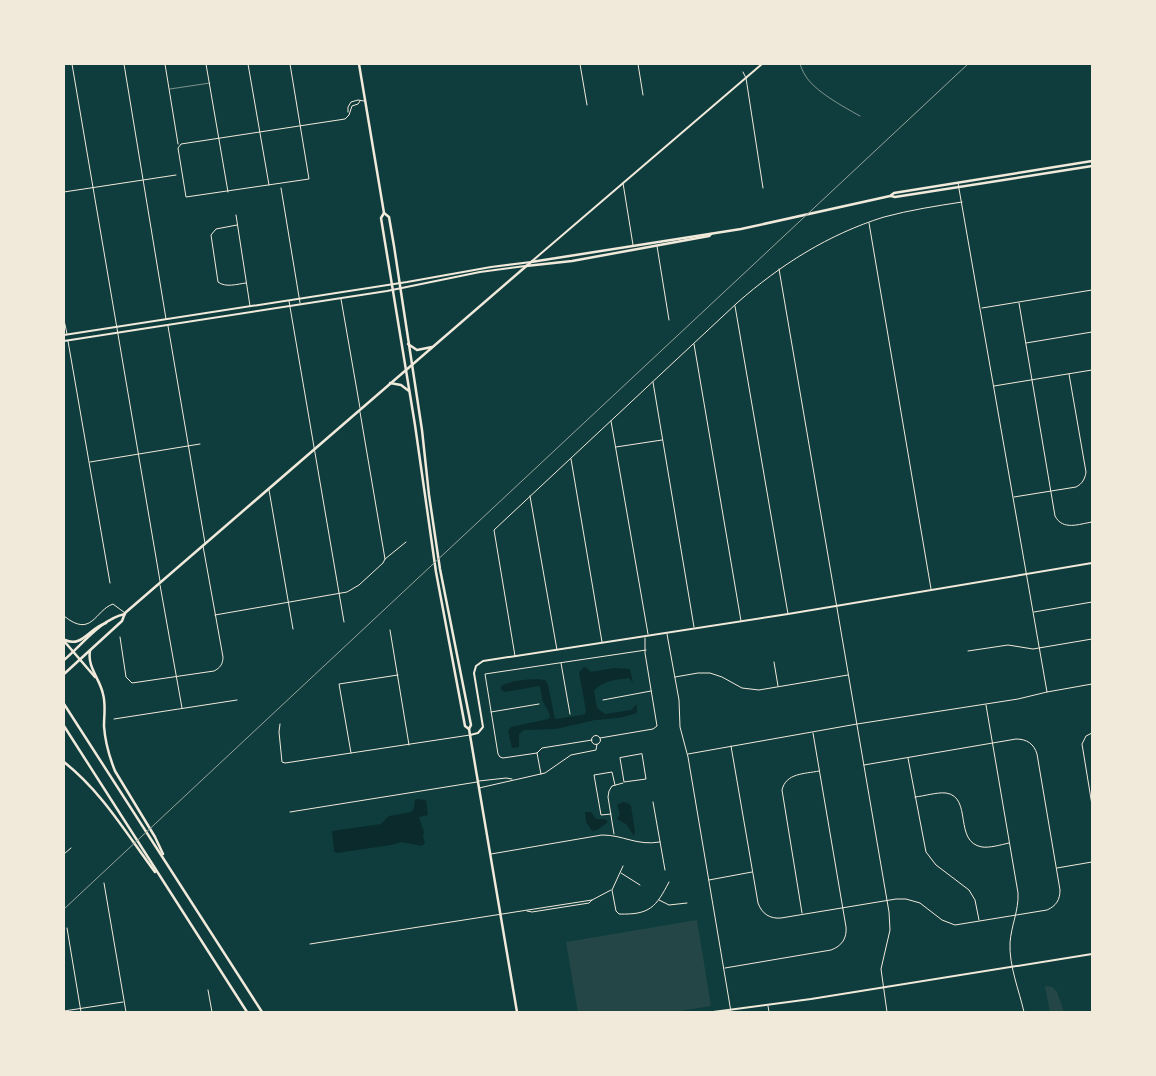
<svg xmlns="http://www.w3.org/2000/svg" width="1156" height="1076" font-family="Overpass,sans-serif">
	<rect width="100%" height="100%" fill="#0f3d3e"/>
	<g fill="#244646">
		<polygon points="697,920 711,1006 673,1012 578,1012 566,942"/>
		<polygon points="1045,986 1052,987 1057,992 1064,1012 1050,1012"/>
	</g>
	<g fill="#0a2a2b">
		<path d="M584,667L587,668L591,672L614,668L630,669L633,683L629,678C615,680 604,680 594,691L597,708L605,714L631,710L637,704V713L619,718L595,720L556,729L524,730L519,734V747L512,748L508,731L511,727L548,719L550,717C549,711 546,708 543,702C541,697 542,691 539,686L505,692L501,690V686C511,680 534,678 545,680L548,685L555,719L582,715L585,714L586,711L579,672Z"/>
		<polygon points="417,799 426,800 428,815 419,817 424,832 423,837 425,843 422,846 401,842 391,845 337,853 334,851 332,831 381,824 389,816 411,812 414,808 415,800"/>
		<polygon points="623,802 628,803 631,806 635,832 634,836 626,824 617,819 620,814 617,805"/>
		<polygon points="585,812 591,812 596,819 605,819 608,822 597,830 592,831 586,822"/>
	</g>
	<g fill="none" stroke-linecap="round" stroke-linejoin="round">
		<g stroke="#f1e9da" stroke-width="0.5">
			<path d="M800,64C801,67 803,72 805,75C814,91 844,107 860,116"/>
			<polyline points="170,89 210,83"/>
		</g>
		<g stroke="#f1e9da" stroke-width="1">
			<polyline points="72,64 160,581"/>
			<polyline points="124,64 166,319"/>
			<polyline points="165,64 178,144"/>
			<polyline points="206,64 228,192"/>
			<polyline points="248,64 269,185"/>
			<polyline points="290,64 309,179 186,197 178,148 181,144 345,119 349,115 352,106 358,104 360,101"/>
			<polyline points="580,64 587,105"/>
			<polyline points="638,64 643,95"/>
			<polyline points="743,72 746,78 763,188"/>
			<polyline points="348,112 348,107 351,102 358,100 364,101"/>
			<polyline points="623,183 633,245"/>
			<polyline points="958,183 1047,692"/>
			<polyline points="281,188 300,303"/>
			<polyline points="64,192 176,175"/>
			<polyline points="236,215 250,306"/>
			<polyline points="869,223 931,589"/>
			<path d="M237,225L216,229L211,235L218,282C226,288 237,284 246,283"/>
			<polyline points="657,246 669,320"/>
			<polyline points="779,269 889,912 890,930 881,969 887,1012"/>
			<polyline points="341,299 360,408"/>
			<polyline points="289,301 344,622"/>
			<path d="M1019,303L1055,516C1063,531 1079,524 1092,522"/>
			<polyline points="735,306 788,614"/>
			<polyline points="982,308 1092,290"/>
			<polyline points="64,320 67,334"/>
			<polyline points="168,326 205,543"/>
			<polyline points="68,341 110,583"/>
			<polyline points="1026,343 1092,332"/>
			<polyline points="694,344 741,621"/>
			<polyline points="653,382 694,627"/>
			<polyline points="994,386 1092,370"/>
			<polyline points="360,412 385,559"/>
			<polyline points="611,421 648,634"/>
			<polyline points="616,447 662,440"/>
			<polyline points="571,459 602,642"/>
			<polyline points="90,462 200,444"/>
			<polyline points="269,490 293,629"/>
			<polyline points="530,496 557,650"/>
			<path d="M1014,497L1076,487C1082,484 1085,479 1086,472L1069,374"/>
			<polyline points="160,585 182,708"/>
			<polyline points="1034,612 1092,602"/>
			<polyline points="215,615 347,592 359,585 383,563 385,559 406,542"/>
			<path d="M64,616C92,639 95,610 113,604L125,613"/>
			<polyline points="390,630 409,745"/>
			<polyline points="667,634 679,700 680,727 688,757 731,1012"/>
			<path d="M120,637L126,677L132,683L214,671C220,668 223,664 223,657L203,546"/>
			<polyline points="968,651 1008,645 1033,649 1092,639"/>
			<path d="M515,656L494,530L737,303C780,265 829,234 884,217C910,210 936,206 962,202"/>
			<polyline points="774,662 778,686"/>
			<polyline points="561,663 570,714"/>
			<polyline points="675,677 698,673 710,673 722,677 742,688 759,690 848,675"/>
			<polyline points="603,700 651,691"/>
			<path d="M986,705L1018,893C1019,910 1011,926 1010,943C1009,966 1019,990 1024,1012"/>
			<polyline points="491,712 539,704"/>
			<polyline points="114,719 237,700"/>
			<polyline points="280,724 279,732 282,762 285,763 470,735"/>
			<polyline points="1092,733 1086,736 1082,744 1092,805"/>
			<circle cx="596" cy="740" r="4.5"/>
			<polyline points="600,738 653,729 657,726 645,653 645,638"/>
			<polyline points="592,740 542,748 537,753 503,758 500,757 498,754 485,674 646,650"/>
			<path d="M731,746L758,903C762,914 770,919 781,918L896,899H906L920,903L942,920L955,925L1047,910C1056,906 1060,900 1060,890L1037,754C1034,744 1027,739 1016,739L864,765"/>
			<polyline points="351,753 339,684 398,675"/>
			<polyline points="537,753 541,774"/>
			<polygon points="642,754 646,779 624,782 620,758"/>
			<polyline points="688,754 857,724 1018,699 1047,692 1092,684"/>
			<polyline points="908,758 926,852 936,865 969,890 975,900 979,920"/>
			<polyline points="479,781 506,778 512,779"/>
			<polyline points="479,788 545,773 571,755 596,750 597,744"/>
			<path d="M915,797C925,796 937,792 946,793C973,797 953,842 982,847C990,848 1000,845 1009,843"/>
			<polyline points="653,802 665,870"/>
			<polyline points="290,812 477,782"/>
			<polyline points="611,814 601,815 594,775 612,772 615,785"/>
			<polyline points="614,834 608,797 609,791 612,786 623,783"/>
			<polyline points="64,854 71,848"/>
			<path d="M491,854L602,835C624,835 636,846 660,842"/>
			<path d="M623,866L612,890L616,911L619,914C650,915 656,907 669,882"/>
			<polyline points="1057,868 1092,862"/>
			<polyline points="621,873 640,885"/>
			<polyline points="709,880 752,872"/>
			<polyline points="104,883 126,1012"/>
			<polyline points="659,900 669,905 687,903"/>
			<polyline points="527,911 532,912 589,903 592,900 611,890"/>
			<path d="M802,913L782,790C786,773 804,774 819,771"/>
			<polyline points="67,928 81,1012"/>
			<polyline points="310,944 592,900"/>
			<path d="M725,968L831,950C842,946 847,938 846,927L813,733"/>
			<polyline points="208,990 212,1012"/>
			<polyline points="768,1006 769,1012"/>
			<polyline points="64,1011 123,1002"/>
		</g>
		<polyline stroke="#f1e9da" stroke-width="2" points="470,735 478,733 483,727 474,673 476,666 483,661 788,614 1092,563"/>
		<g stroke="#f1e9da" stroke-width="2">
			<polyline points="64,335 407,282 491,267 531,262 762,64"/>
			<polyline points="64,341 387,291 480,272 525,266"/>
			<polyline points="713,1012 811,999 1092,954"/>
		</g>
		<g stroke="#f1e9da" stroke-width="2.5">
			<polyline points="359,64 384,213 389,217 394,246 422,430 429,495 440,569 471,725 469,729"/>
			<polyline points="891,196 895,197 1092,166"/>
			<polyline points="384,213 381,218 415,425 436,572 465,726 469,729 470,735 517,1012"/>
			<polyline points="526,266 572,261 709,236 711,234"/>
			<polyline points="408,344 417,350 432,347"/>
			<polyline points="390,383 401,385 409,391"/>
			<path d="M64,660C82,645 101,619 125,614"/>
			<polyline points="64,674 122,621 125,613 531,262 741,229 890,196 894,193 1092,161"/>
		</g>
		<g stroke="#f1e9da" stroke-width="2.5">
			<path d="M65,640C82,648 89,628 106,623"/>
			<polyline points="64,641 95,677"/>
			<path d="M90,651C87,667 100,679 103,694C106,705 104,715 104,726C105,741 109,756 115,771L155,837L163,854"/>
			<polyline points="64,704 262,1012"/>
			<polyline points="64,726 247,1012"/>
			<path d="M64,762C102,792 126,833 155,872"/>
		</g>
		<polyline stroke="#97a49c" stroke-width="1" points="64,909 968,64"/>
	</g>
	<rect width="1156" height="1076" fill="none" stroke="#f1e9da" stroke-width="130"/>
</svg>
